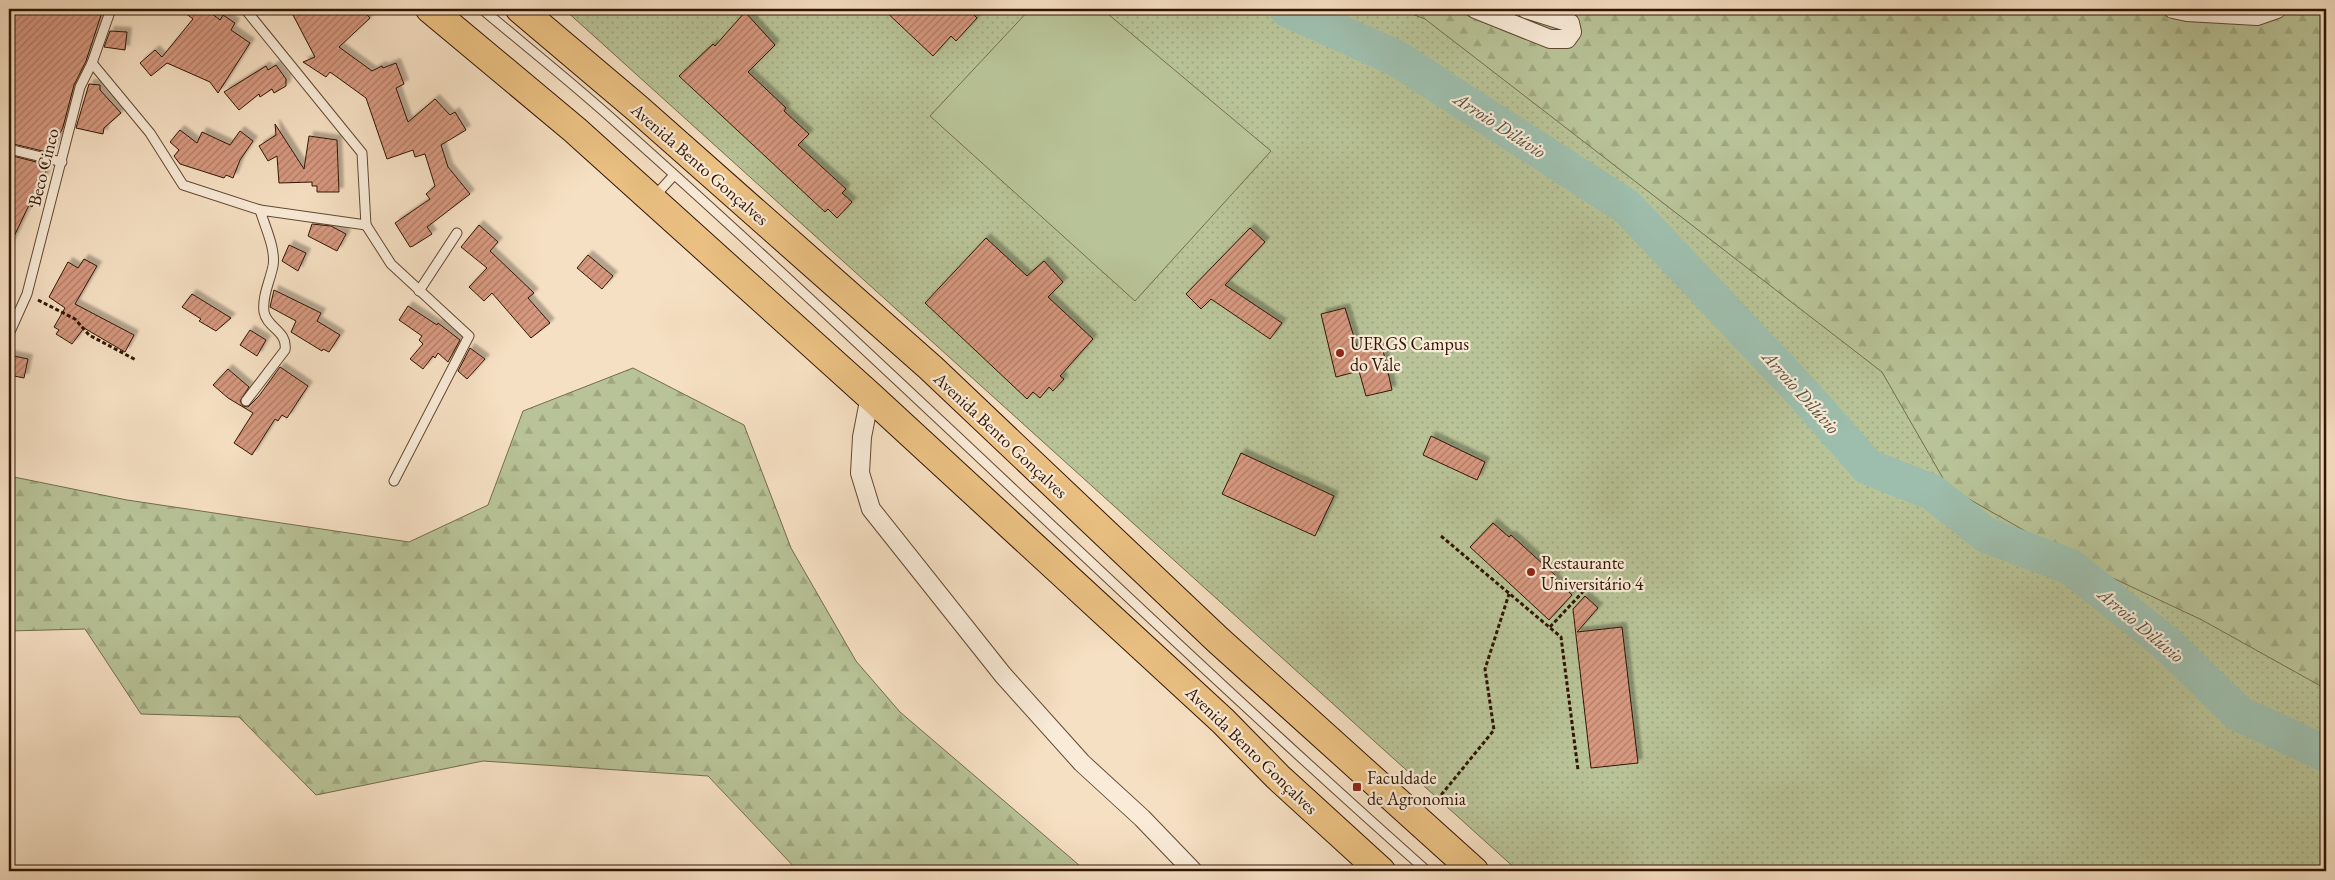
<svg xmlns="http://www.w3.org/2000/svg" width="2335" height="880" font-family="'EB Garamond',serif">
	<defs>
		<pattern id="grass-dots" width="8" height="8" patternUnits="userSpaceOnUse" patternTransform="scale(1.25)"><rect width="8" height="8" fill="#b8c397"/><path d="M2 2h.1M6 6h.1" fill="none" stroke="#9fa780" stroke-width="1.8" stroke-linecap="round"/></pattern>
		<pattern id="forest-firs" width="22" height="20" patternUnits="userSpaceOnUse" patternTransform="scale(1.25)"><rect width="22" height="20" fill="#b8c397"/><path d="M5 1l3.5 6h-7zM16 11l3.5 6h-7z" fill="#9fa780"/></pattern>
		<pattern id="building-hatch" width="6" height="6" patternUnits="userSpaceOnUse" patternTransform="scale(1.25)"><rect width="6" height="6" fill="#d6987f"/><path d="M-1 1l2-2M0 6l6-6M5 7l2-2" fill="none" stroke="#ae7b66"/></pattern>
		<filter id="shadow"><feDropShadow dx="4.5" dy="-4.5" stdDeviation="1" flood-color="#0004"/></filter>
	</defs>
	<rect width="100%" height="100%" fill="#f6e0c3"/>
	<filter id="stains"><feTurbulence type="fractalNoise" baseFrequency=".004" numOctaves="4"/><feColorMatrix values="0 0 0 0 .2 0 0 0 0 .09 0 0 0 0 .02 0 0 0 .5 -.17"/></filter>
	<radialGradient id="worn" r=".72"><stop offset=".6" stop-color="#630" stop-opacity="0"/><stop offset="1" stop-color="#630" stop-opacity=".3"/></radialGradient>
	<polygon fill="url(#grass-dots)" stroke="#746c4c" points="564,9 2326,9 2326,871 1518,871"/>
	<g fill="url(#forest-firs)" stroke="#746c4c">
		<polygon points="1399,9 2326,9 2326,689 2202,620 2083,564 1948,487 1882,372 1425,19"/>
		<polygon points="633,368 744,425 791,548 856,661 900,712 1086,871 798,871 708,776 483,761 316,795 239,717 141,714 85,629 9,631 9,476 127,500 409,542 488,505 523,411"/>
	</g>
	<polygon fill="#b8c397" stroke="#746c4c" points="1030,9 1102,9 1271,151 1135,301 930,116"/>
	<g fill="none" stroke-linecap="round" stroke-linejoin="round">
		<polyline stroke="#9ebead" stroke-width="36" points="1287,9 1396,58 1627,207 1799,389 1868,467 1932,492 1986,535 2071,567 2166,643 2238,713 2326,754"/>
	</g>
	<g fill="url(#building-hatch)" stroke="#311502" filter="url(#shadow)">
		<polygon points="9,9 103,9 86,61 74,85 63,127 51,153 9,143"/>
		<polygon points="180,9 206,9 220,20 223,15 235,23 231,30 250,43 218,93 210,82 167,63 151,76 140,63 155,50 162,57 193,19"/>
		<polygon points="304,9 362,9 370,18 339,47 372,71 382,66 383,68 396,63 404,84 396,88 408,122 435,99 450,115 455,112 466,130 441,145 448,167 470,194 427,227 432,234 413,246 410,247 395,223 430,199 426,194 435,186 425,154 415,157 413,150 387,159 366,98 330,72 326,77 303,62 315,57 293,15"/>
		<polygon points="883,9 968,9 977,18 956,41 951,36 933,56"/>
		<polygon points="745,12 775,45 748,72 786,108 784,111 809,134 798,145 846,189 842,193 852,202 837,218 828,209 825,212 679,76 713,44 715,46"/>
		<polygon points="110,31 127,32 125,50 104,47"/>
		<polygon points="276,65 286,79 286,86 274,93 272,89 260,97 259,94 239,110 224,92 266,66 268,70"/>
		<polygon points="89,84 100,85 100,90 121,113 104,128 103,134 76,128"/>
		<polygon points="275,124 304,169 309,136 337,140 339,192 317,192 317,186 312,186 312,182 279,183 277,156 268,161 259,146 276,135"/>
		<polygon points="180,130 197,143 202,132 230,145 240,131 253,141 240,160 233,178 226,175 224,178 180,164 174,156 179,150 170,142"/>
		<polygon points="9,155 48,165 38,195 32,207 29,205 9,247"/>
		<polygon points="312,224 331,226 346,234 337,251 308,236"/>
		<polygon points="479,225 498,242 490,251 534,293 528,298 550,323 531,338 492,293 484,301 469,287 487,268 461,247"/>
		<polygon points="1250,228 1265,242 1225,285 1282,323 1270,339 1211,299 1201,309 1186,294"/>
		<polygon points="986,238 1027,276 1044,261 1063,282 1048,297 1093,339 1060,376 1064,379 1053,391 1049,387 1040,398 1033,392 1027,399 925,303"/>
		<polygon points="289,245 306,253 298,271 282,261"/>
		<polygon points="588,255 613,276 602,289 577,268"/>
		<polygon points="84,259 97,266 75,304 134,335 125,352 84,328 72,344 56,334 59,330 54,327 65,308 49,297 68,262 78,268"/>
		<polygon points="274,290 321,313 317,321 340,335 329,352 323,349 322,351 291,332 296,321 270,307"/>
		<polygon points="192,294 231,318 216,331 199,321 201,319 182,307"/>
		<polygon points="408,306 437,325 438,323 460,340 448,362 438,353 435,358 433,356 423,369 410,359 423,344 419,340 422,336 399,320"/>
		<polygon points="1345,308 1358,350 1382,346 1392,390 1366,396 1359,371 1336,377 1321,314"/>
		<polygon points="250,330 266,340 257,356 240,345"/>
		<polygon points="470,348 485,359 467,379 458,371"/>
		<polygon points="9,355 28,359 24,378 9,375"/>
		<polygon points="280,367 308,386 287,418 282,415 278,421 275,419 252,455 234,443 253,413 228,398 213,385 228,369 249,387 240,401 243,406 248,407 259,396"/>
		<polygon points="1431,436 1485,462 1477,480 1423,455"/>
		<polygon points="1241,453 1334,496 1315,536 1222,494"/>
		<polygon points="1493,523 1509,537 1511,535 1556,576 1554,578 1572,595 1549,620 1470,547"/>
		<polygon points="1585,596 1598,608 1577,632 1622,627 1638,763 1591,768 1573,609"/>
	</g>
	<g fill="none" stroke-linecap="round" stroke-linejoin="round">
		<defs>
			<g id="lane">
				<path d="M245,9L362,153L366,225L260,210C265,227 276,249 273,266C270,281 262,296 264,312C267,328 288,331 285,350L246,401"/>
				<path d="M482,9C527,47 575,85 619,125C893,369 1153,628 1427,871"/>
				<polyline points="92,63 150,133 183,185 260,210"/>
				<polyline points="9,149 62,162"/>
				<polyline points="654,197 674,175"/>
				<polyline points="366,225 391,264 469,336 394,481"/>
				<polyline points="419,291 457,233"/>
				<polyline points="9,334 27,294 80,87 92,63 111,9"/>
			</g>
			<g id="street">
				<polyline points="1475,9 1550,39 1567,39 1572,32 1570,23 1526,9"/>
				<polyline points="2173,9 2187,12 2257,16 2277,9"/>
				<polyline points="870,396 862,437 860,473 871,509 1003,675 1082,763 1142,818 1193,871"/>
			</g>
			<g id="primary">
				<polyline points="430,9 575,130 870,396 1223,721 1278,777 1381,871"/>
				<polyline points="520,9 637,108 931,368 1218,640 1474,871"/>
			</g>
		</defs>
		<use href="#lane" stroke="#624832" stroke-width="11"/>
		<use href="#street" stroke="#624832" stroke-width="20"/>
		<use href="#primary" stroke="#311502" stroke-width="30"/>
		<g stroke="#311502" stroke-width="3" stroke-dasharray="4 2.5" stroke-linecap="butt">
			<polyline points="38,300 75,319 89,335 136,360"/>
			<polyline points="1441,536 1561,637 1578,770"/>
			<polyline points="1550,627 1594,580"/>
			<polyline points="1433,805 1494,730 1485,669 1509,594"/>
		</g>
		<use href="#lane" stroke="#f9ebd8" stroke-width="9"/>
		<use href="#street" stroke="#f9ebd8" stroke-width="18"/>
		<use href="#primary" stroke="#ebc082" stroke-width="28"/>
	</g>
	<g fill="#8f2418" stroke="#f9ebd8" stroke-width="2">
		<circle cx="1340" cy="353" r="5"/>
		<circle cx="1531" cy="572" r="5"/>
		<rect x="1352" y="782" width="10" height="10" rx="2.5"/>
	</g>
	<g text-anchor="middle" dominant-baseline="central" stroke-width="4.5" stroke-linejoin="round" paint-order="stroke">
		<g font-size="18" fill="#311502" stroke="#f9ebd8">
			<text transform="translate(700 164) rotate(41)">Avenida Bento Gonçalves</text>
			<text transform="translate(43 167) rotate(-76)">Beco Cinco</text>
			<text transform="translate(1001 435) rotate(43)">Avenida Bento Gonçalves</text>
			<text transform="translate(1252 750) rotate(44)">Avenida Bento Gonçalves</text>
		</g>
		<g font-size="18" fill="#311502" stroke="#f9ebd8" text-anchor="start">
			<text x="1350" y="343">UFRGS Campus<tspan x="1350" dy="21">do Vale</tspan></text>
			<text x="1541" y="562">Restaurante<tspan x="1541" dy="21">Universitário 4</tspan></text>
			<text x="1367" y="777">Faculdade<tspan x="1367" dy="21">de Agronomia</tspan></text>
		</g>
		<g font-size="19" font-style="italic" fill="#57503e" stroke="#f9ebd8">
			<text transform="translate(1500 125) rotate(33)">Arroio Dilúvio</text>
			<text transform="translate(1801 392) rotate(48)">Arroio Dilúvio</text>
			<text transform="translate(2141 625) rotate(40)">Arroio Dilúvio</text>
		</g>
	</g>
	<rect width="2335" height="880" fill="none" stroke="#f6e0c3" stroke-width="30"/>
	<rect x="10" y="10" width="2315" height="860" fill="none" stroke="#311502" stroke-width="2.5"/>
	<rect x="15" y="15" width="2305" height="850" fill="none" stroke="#311502"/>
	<rect width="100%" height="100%" filter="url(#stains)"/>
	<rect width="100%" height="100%" fill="url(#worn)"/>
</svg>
